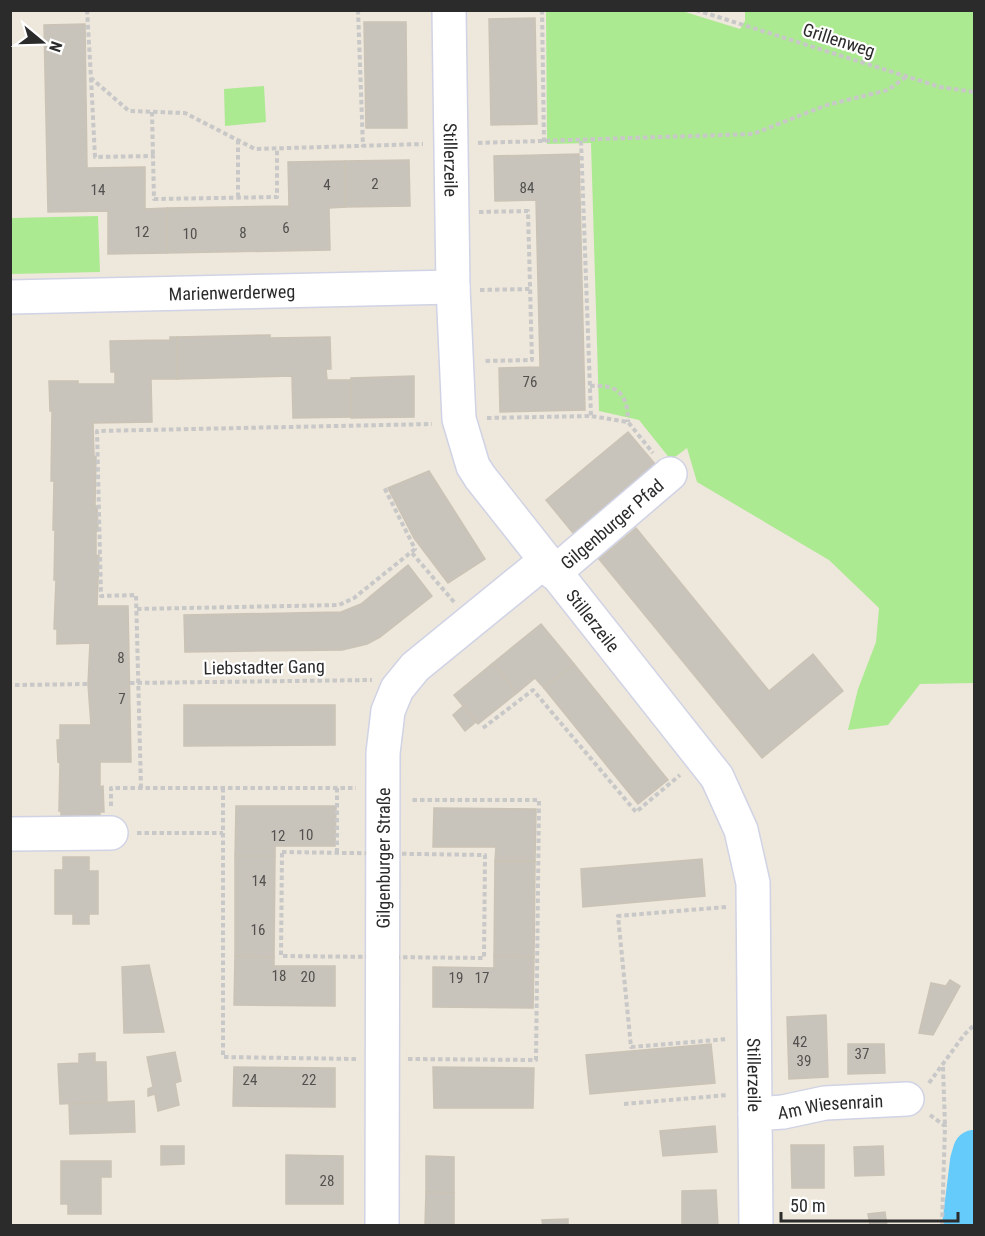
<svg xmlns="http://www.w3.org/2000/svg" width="985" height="1236" font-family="'Roboto Condensed',sans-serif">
	<rect width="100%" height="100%" fill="#eee7db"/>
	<g fill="#acea92">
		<polygon points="546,11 682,11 740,29 745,21 745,11 974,11 974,683 920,684 888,725 848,730 858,689 876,642 879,608 829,560 697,482 687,448 671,460 639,420 599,411 591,143 547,144"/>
		<polygon points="264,86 266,122 225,126 224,89"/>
		<polygon points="98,216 100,272 11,274 12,218"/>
	</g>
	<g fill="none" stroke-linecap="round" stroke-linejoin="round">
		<polyline stroke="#64cbfb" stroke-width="42" points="963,1226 971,1161 974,1151"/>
	</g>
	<g fill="#c9c4bb" stroke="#cac3b5" stroke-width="1.5">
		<polygon points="535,18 537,124 491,125 489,19"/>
		<polygon points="364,22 406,22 407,128 366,128"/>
		<polygon points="85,24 87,168 145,167 145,209 167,208 167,253 108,254 108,211 48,212 44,25"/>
		<polygon points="579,154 585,410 500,412 499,368 540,367 536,200 495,201 494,156"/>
		<polygon points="409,160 410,206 345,207 345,161"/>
		<polygon points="345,161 345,207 329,208 330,250 167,253 167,208 289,206 288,162"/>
		<polygon points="270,335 270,338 330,337 331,369 326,369 327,380 351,380 352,417 293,418 292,376 177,379 177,337"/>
		<polygon points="170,337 177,337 177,379 151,379 152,422 93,423 94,456 96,457 95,506 97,506 98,531 96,531 96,556 99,555 97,606 128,606 131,762 100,762 100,787 103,786 104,812 100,812 100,825 61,826 61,811 59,811 60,763 58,762 57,740 60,740 60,725 91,725 88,684 90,643 57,644 57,629 54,629 56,580 54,580 55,530 53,530 54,481 51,481 52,411 50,411 49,381 78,381 78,384 115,384 115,372 111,372 110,341 170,340"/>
		<polygon points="414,376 414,417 351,418 351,378"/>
		<polygon points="628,432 655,464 573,533 546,500"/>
		<polygon points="429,471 485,559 448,583 414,538 388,488"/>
		<polygon points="636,528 769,691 813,654 843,691 762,758 599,559"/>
		<polygon points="408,565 432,596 380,637 367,644 342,650 185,652 184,615 341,612 361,604"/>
		<polygon points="541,624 574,664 544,688 535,678 517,693 493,663"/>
		<polygon points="493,663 517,693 478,724 454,695"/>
		<polygon points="574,664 668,780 638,804 544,688"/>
		<polygon points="184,705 335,705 335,745 184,746"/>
		<polygon points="463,706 476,722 465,731 453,715"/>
		<polygon points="236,806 336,806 335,846 275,846 275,856 235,856"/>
		<polygon points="434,808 536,809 535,861 495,861 496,847 433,847"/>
		<polygon points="235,856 275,856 274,957 235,956"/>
		<polygon points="63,857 89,857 89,871 98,871 98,914 89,914 89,924 73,924 73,914 55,914 55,870 63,870"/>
		<polygon points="702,859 705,896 583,907 581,869"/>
		<polygon points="495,861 535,861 534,957 494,956"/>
		<polygon points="235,956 274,957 274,966 335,966 335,1006 234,1005"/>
		<polygon points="494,956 534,957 533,1008 433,1007 433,967 494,968"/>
		<polygon points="149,965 164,1032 124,1033 122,967"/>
		<polygon points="950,980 960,986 933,1035 919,1033 931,983 946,986"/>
		<polygon points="826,1015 828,1077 789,1079 787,1017"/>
		<polygon points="711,1044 715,1083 590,1094 586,1055"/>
		<polygon points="848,1044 884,1044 885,1073 848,1074"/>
		<polygon points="175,1052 181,1081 175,1083 179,1105 158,1111 155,1094 148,1096 148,1089 153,1087 147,1057"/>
		<polygon points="95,1053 95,1062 106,1062 107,1102 60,1104 58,1064 79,1063 79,1054"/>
		<polygon points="234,1067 335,1068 335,1107 233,1106"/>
		<polygon points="433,1067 534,1068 533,1108 434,1108"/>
		<polygon points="134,1101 135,1132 70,1134 69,1104"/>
		<polygon points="715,1126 717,1152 663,1156 660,1131"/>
		<polygon points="791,1145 824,1145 824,1188 792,1188"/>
		<polygon points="161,1146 184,1146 184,1164 161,1165"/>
		<polygon points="883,1146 884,1175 855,1176 854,1147"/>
		<polygon points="286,1155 343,1156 343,1204 286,1204"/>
		<polygon points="426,1156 454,1157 454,1193 426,1192"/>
		<polygon points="61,1161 111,1161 111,1177 101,1177 101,1214 68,1214 68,1204 61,1204"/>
		<polygon points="716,1190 718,1226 682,1226 682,1191"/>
		<polygon points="426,1192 454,1193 454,1226 425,1226"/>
		<polygon points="885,1212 887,1226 870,1226 868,1214"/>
		<polygon points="568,1219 568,1226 543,1226 542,1220"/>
	</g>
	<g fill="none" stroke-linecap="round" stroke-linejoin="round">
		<defs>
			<g id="minor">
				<path id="s1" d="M449,10L453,287L459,419L473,466L480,477L717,777L741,830L753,883L756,1226"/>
				<path id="s2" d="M10,297L453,287"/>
				<path id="s3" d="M554,573L670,474"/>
				<polyline points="10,834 111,833"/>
				<path id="s4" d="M755,1114L783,1112L825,1103L907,1099"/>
				<path id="s5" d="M382,1226L383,753L388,711L397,689L415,667L545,561"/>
			</g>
		</defs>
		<use href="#minor" stroke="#d0d3e5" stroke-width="36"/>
		<g stroke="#c8c8c8" stroke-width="4" stroke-dasharray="4.5 3" stroke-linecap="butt">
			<polyline points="87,10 91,78 129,111 185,113 255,149 423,144"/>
			<polyline points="358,10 363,147"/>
			<polyline points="542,10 544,142"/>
			<polyline points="696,10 940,87 974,92"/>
			<polyline points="91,78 95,157 153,156 154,199 277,197 277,148"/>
			<polyline points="152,112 153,156"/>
			<polyline points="238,140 238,196"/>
			<polyline points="581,141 591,416"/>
			<polyline points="478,143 753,134 827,105 888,90 907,76"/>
			<polyline points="479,212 528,211 532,360 483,361"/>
			<polyline points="480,290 530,289"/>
			<path d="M590,386C618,384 628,394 628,422"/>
			<polyline points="487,418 591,416 628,422 653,453"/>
			<polyline points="412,553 454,602"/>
			<polyline points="137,609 339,605 354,598 415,549 384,487"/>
			<polyline points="130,683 372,680"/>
			<polyline points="15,685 88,684"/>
			<polyline points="483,728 533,690 636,812 680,775"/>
			<polyline points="141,788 136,595 101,596 97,431 432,424"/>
			<polyline points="223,788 223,1057 356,1059"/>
			<polyline points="337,788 337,853"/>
			<polyline points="111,806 111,788 356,788"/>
			<polyline points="137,833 223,833"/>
			<polygon points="282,852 485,855 484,958 281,956"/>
			<polyline points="726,907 618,916 631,1047 727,1039"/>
			<polyline points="408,1059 536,1060 539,800 411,800"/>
			<polyline points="943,1067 945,1126"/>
			<polyline points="929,1083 964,1035 974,1025"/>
			<polyline points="624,1104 728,1095"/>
			<polyline points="930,1115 945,1126 942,1226"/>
		</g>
		<use href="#minor" stroke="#fff" stroke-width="33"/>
	</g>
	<g text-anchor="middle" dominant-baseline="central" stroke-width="4.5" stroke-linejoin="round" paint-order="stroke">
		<g font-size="15" fill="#52514f">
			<text x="375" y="184">2</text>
			<text x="327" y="185">4</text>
			<text x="527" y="188">84</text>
			<text x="98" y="190">14</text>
			<text x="286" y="228">6</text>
			<text x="142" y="232">12</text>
			<text x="243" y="233">8</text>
			<text x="190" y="234">10</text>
			<text x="530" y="382">76</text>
			<text x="121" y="658">8</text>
			<text x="122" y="699">7</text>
			<text x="306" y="835">10</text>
			<text x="278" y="836">12</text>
			<text x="259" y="881">14</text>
			<text x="258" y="930">16</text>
			<text x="279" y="976">18</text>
			<text x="308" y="977">20</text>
			<text x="456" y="978">19</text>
			<text x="482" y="978">17</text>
			<text x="800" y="1042">42</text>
			<text x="862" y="1054">37</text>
			<text x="804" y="1061">39</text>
			<text x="250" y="1080">24</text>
			<text x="309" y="1080">22</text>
			<text x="327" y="1181">28</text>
		</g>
		<g font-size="18" fill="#2b2b2b" stroke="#fff">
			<text transform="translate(839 40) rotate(18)">Grillenweg</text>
			<text stroke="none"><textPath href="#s1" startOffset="150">Stillerzeile</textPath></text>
			<text stroke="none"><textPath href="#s2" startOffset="222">Marienwerderweg</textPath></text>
			<text stroke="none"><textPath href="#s3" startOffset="76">Gilgenburger Pfad</textPath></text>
			<text stroke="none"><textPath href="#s1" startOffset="654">Stillerzeile</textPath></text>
			<text transform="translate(264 667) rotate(-1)">Liebstadter Gang</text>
			<text stroke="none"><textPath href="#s5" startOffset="368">Gilgenburger Straße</textPath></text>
			<text stroke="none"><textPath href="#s1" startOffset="1158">Stillerzeile</textPath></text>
			<text stroke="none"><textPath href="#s4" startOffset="76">Am Wiesenrain</textPath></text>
		</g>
	</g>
	<rect width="985" height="1236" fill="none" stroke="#2b2b2b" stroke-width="24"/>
	<g transform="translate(42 42) rotate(109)" stroke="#ffffff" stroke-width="4.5" paint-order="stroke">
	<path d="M0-4.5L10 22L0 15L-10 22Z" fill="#2b2b2b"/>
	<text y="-9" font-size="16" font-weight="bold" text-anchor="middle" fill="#2b2b2b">N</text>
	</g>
	<path d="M781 1212v9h177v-9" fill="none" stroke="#2b2b2b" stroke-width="3"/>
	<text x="790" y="1212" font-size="18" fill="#2b2b2b" stroke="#ffffff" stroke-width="4.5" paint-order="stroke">50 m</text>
</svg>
